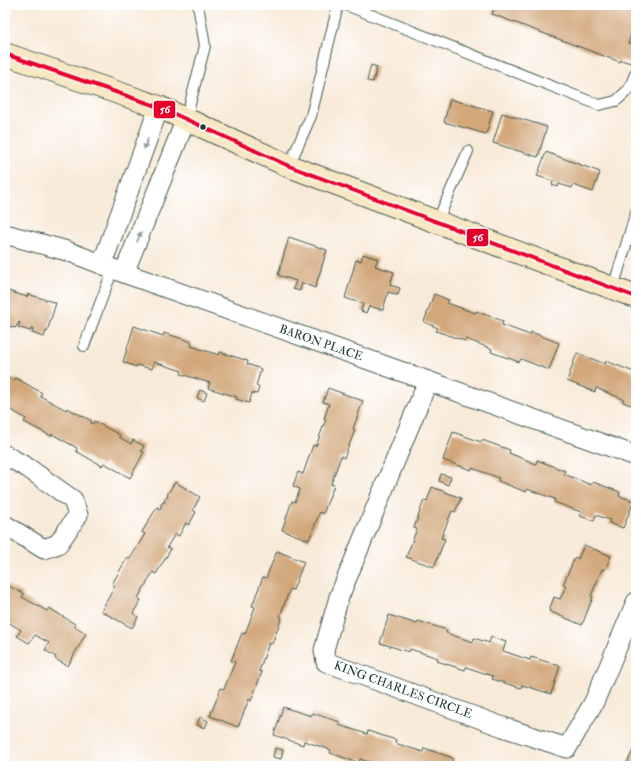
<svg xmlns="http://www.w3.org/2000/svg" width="641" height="771" font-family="'IM FELL Double Pica',serif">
	<rect width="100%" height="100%" fill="#fff"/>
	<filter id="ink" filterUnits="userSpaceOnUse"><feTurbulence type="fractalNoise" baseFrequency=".025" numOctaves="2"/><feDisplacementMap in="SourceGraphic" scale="8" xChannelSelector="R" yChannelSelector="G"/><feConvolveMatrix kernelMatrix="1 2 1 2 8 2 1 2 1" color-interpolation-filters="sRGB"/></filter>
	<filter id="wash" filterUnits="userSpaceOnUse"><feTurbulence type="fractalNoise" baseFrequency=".012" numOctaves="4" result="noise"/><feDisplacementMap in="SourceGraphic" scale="16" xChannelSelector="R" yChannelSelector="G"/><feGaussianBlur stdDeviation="0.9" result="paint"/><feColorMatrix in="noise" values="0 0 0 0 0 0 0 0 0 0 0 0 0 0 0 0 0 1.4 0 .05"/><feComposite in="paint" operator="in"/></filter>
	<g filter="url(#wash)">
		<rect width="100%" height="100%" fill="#f8ead8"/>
		<g id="blocks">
			<g fill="#d2a77a">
				<polygon points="495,5 615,5 636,13 636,20 628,43 636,46 636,48 631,63 621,60 620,62 492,14"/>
				<polygon points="371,65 377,67 373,82 367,81"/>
				<polygon points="450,99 493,111 486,134 444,122"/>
				<polygon points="502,113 547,127 538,157 493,143"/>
				<polygon points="546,152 600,172 593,192 573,185 572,188 559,184 558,187 552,185 553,181 537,176"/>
				<polygon points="289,237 327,250 315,288 302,283 300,291 293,289 296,281 278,275"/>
				<polygon points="363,254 378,259 375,266 394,272 390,285 400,288 398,295 388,292 383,310 369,306 366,313 361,311 363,304 345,298 356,260 361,261"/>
				<polygon points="5,290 27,297 28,294 56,303 47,332 46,331 44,337 32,333 33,327 32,327 30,331 18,327 20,323 19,322 15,328 5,325"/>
				<polygon points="434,294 449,300 447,303 475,313 476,311 503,321 502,325 530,335 531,332 559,343 549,370 521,359 519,362 491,352 492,349 466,339 465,341 436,331 438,328 424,322"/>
				<polygon points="134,326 163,336 164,333 192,342 191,346 219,355 220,352 248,361 247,364 261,369 256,386 259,387 257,394 252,393 249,403 236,399 237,397 208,388 210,383 181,374 182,371 154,362 152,369 137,365 136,367 123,362"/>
				<polygon points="577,353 605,364 606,361 634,372 633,375 636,376 636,407 623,402 623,399 598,389 598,388 596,388 595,392 567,381"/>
				<polygon points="5,376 14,381 16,378 42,393 40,396 66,410 67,408 92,421 91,423 93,424 94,421 120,435 119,437 131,444 133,440 144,446 141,451 144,452 130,478 104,463 102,466 76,451 77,448 52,434 51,436 24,422 26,419 5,406"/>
				<polygon points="328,388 363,401 353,429 355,430 344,458 341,456 331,484 334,485 323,514 320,512 309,540 282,530 292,501 295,502 300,489 293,486 298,472 303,474 313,445 316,446 326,419 324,419 329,404 323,402"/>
				<polygon points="200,390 207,393 204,401 197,398"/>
				<polygon points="453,432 481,442 482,440 510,450 509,453 536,464 537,460 565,471 564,474 591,485 593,482 620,492 619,496 634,501 623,528 609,523 610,520 596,515 594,521 580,516 581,512 554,502 555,499 527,489 526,492 498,481 499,478 472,468 471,470 443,460"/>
				<polygon points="441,474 451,477 448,485 439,481"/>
				<polygon points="175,482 200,497 193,510 196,512 189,525 186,523 179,536 175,534 167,547 171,549 156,574 153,572 138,598 141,600 133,613 138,617 132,628 101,611 115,586 112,584 127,558 130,559 145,534 142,532 157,507 160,509 162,507 160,506 163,502 164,503 165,501 164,500 166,497 167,498 168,496 167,495"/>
				<polygon points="432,487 461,498 455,512 452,511 441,538 445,539 434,567 406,557 417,529 414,528 424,500 427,501"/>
				<polygon points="584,545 611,556 605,570 602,569 591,596 593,597 582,625 549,611 554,597 560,599 566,586 563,585 575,557 578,559"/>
				<polygon points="277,551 304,562 293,590 290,589 280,616 282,617 272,644 269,643 259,671 262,672 251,701 249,699 238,727 210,716 221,688 224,689 235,662 231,661 242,633 245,634 255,607 252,606 263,577 266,578"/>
				<polygon points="5,584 24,594 22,597 47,611 49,608 75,624 74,626 86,633 68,666 55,659 56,657 45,650 49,643 35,635 29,643 17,636 21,630 8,622 9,620 7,618 5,621"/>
				<polygon points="389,615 417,624 418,621 447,630 446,633 473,642 474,638 489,643 491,637 506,642 503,651 530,660 531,657 560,666 551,694 522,685 521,688 492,679 493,676 466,667 465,670 437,661 438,658 410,649 409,652 380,643"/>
				<polygon points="283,707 311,716 312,713 340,722 339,725 367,734 368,731 396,740 395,743 423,752 424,748 453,758 452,762 465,766 380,766 360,759 359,763 330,753 331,750 304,741 303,745 274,735"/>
				<polygon points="200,717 208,721 205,728 197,725"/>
				<polygon points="636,744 636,766 630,766 630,765 627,763"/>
				<polygon points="275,748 283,750 281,759 273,757"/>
			</g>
		</g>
	</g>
	<g filter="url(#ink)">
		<use href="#blocks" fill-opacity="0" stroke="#40574d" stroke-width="1"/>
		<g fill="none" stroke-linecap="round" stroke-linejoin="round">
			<defs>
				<g id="service">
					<polyline points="346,5 599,105 616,101 629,89 636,72"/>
					<polyline points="186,119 205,46 198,5"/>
					<polyline points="289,166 311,116 338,5"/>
					<polyline points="437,222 468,151"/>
					<polyline points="613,288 636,212"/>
					<polyline points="84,346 113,269"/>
				</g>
				<g id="minor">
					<polyline points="5,234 67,251 124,273 428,381 636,456"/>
					<polyline points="102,264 159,107"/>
					<polyline points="124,273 186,119"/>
					<polyline points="428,381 339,597 324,650 326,662 503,727 567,748 594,702 636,602"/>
					<polyline points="5,455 28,468 73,500 78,515 58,544 44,549 5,525"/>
				</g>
				<polyline id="secondary" points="5,54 159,107 289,166 636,297"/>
			</defs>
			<use href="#service" stroke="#40574d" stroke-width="12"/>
			<use href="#minor" stroke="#40574d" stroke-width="21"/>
			<use href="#secondary" stroke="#40574d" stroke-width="24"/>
			<use href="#service" stroke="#fff" stroke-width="10"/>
			<use href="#minor" stroke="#fff" stroke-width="19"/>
			<use href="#secondary" stroke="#f7e8c3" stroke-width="22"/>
			<defs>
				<polyline id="bus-1" points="5,54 159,107 289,166 636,297"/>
			</defs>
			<use href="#bus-1" stroke="#fff" stroke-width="7"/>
			<use href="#bus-1" stroke="#e4002b" stroke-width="4"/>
		</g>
		<defs><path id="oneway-solid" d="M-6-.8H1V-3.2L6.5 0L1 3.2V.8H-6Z"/></defs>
		<g fill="#8f9e9a">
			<use href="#oneway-solid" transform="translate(146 144) rotate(110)"/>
			<use href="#oneway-solid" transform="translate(139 237) rotate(-68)"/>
		</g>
	</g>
	<circle fill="#1f3d34" stroke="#fff" stroke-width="1.5" cx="203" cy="127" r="3.5"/>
	<g text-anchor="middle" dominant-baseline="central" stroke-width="4" stroke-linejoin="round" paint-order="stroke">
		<g font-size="12" fill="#1f3d34" stroke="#fff">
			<text transform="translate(321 343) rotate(19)">BARON PLACE</text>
			<text transform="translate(403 690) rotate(20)">KING CHARLES CIRCLE</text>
		</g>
	</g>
	<g stroke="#fff" stroke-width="1.5">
		<rect x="153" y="100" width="23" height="19" rx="4" fill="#e4002b"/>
		<rect x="466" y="228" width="23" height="19" rx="4" fill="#e4002b"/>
	</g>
	<g font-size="11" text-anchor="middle" font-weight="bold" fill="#fff">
		<text x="165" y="113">56</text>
		<text x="478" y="241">56</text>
	</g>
	<rect width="641" height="771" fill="none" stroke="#fff" stroke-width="20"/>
</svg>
